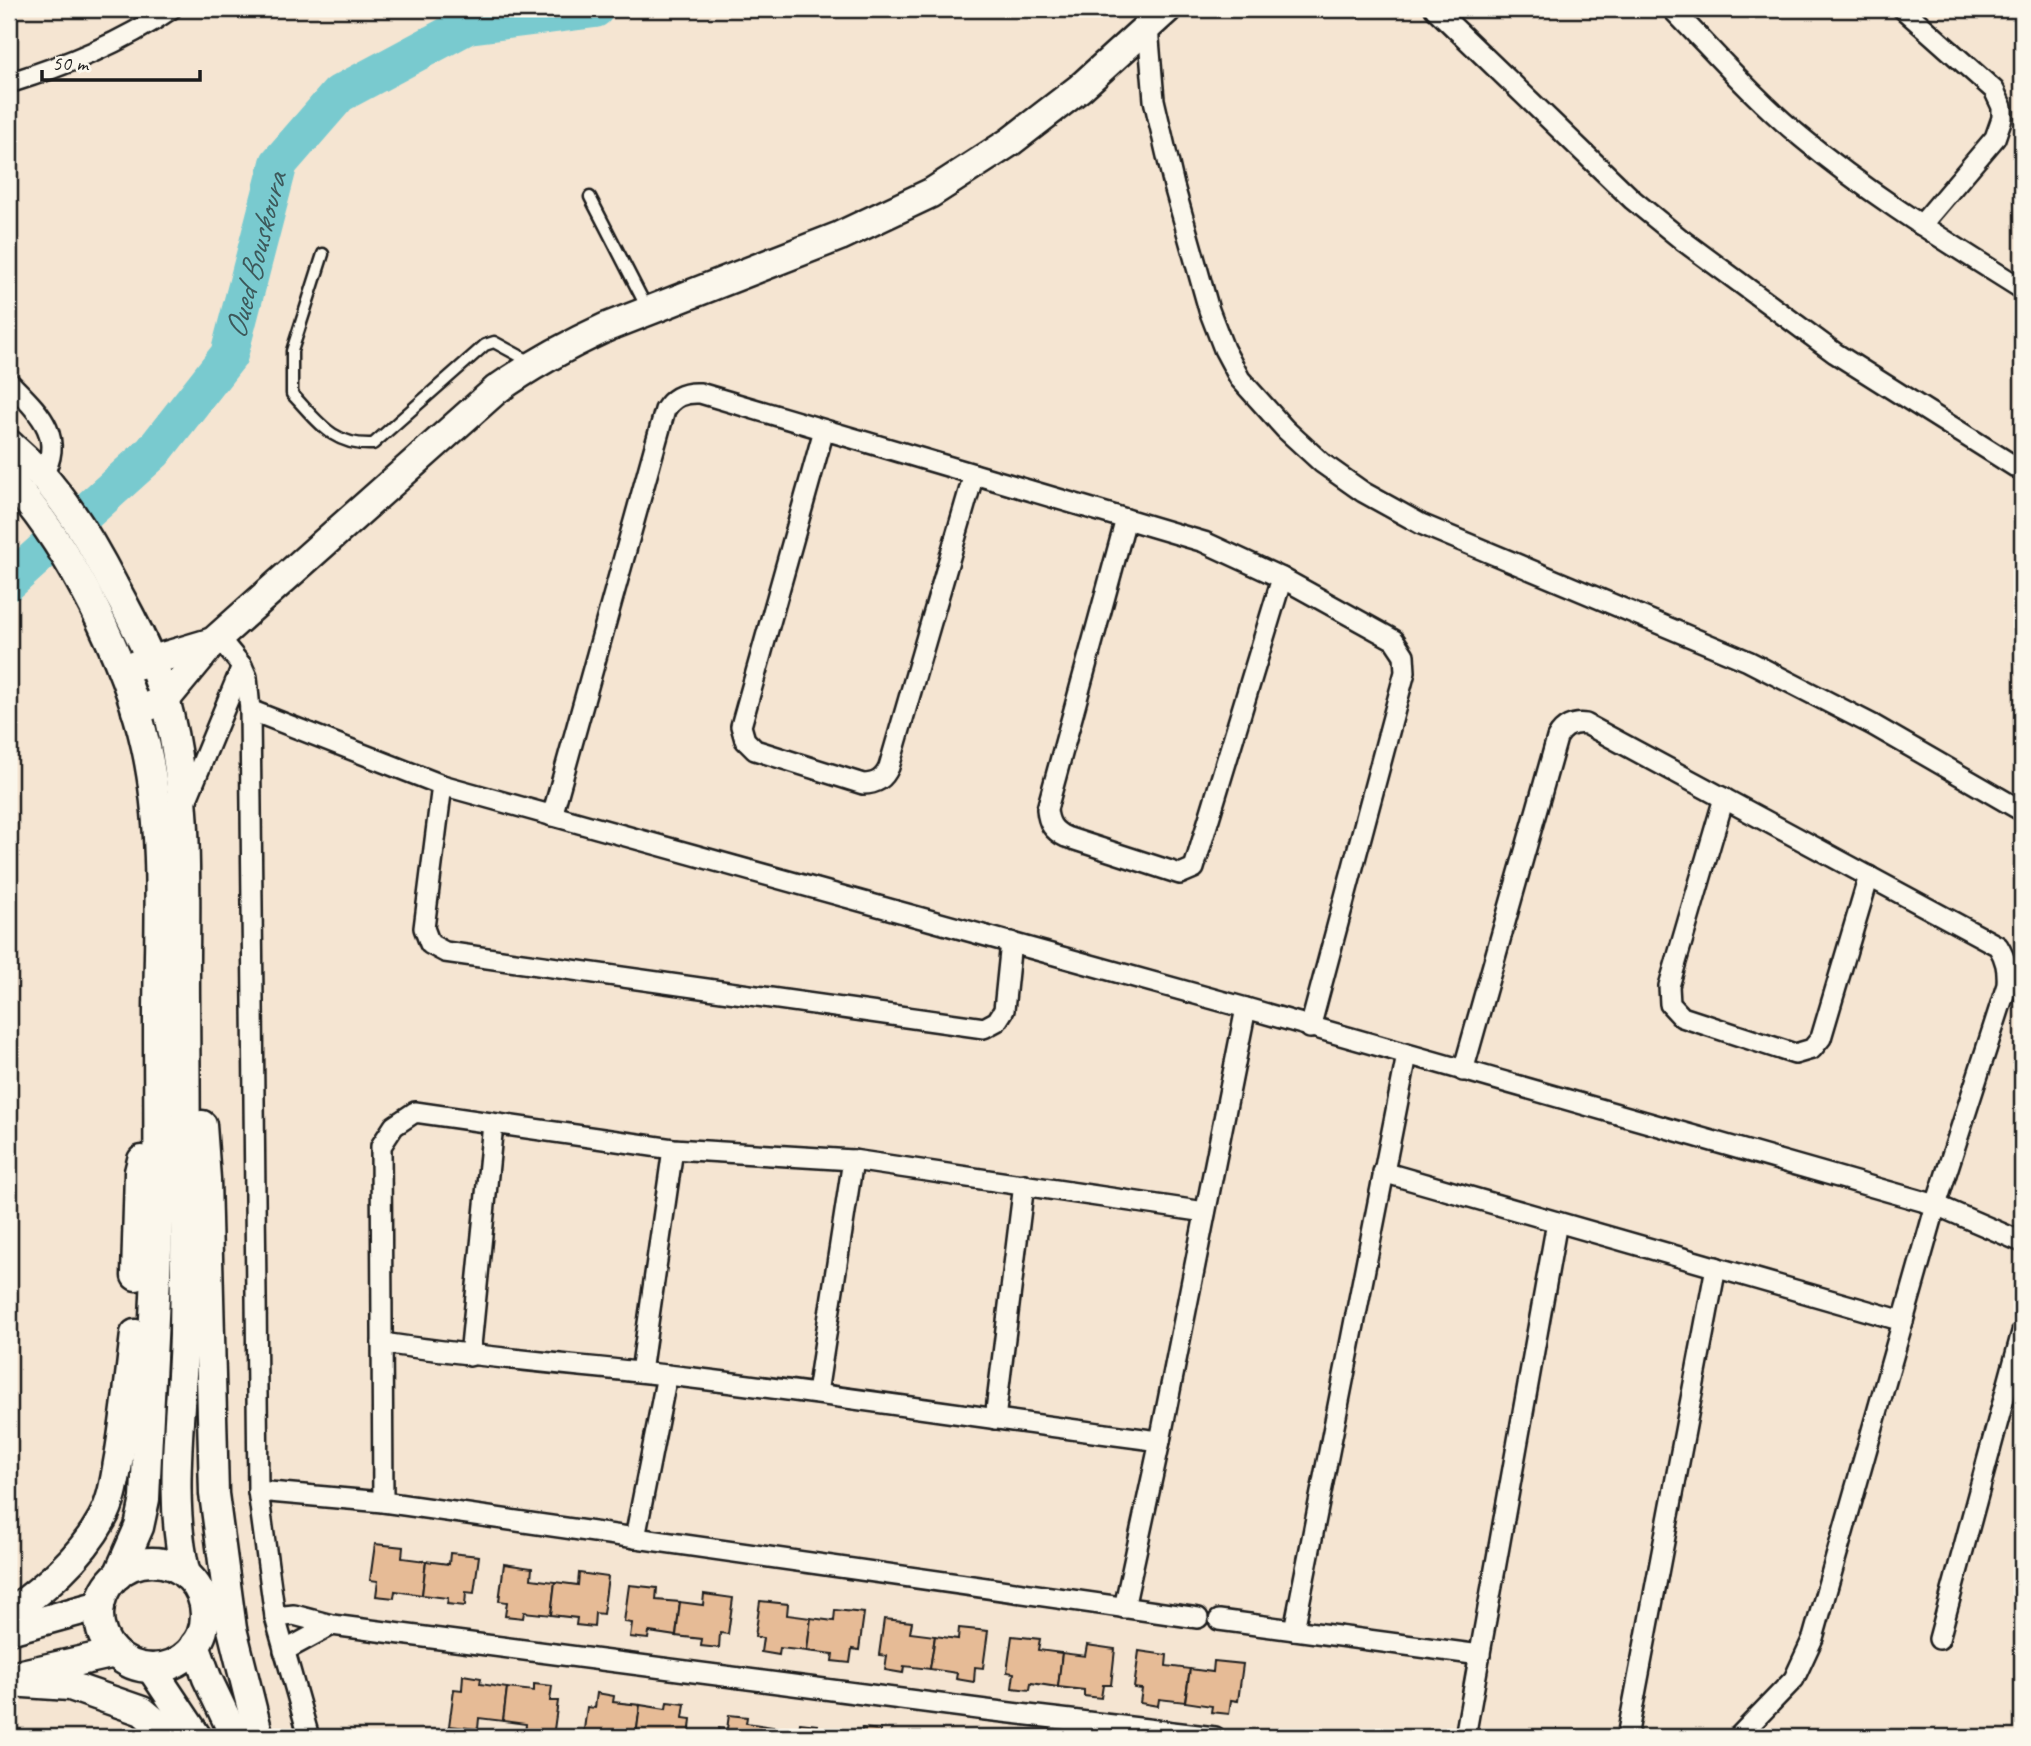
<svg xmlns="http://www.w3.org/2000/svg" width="2031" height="1746" font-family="Caveat,sans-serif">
	<rect width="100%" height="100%" fill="#f5e5d2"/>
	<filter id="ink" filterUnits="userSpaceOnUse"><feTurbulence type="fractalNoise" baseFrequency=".0143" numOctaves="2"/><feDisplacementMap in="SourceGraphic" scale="14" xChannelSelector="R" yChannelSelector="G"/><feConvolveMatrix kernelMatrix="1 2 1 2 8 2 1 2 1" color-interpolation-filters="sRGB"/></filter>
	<g filter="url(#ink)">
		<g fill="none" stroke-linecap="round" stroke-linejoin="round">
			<path stroke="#79cacf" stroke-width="38" id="s1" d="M9,582L153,452L229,355L279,163L339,94L468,25L595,9"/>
		</g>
		<g fill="#e6bb96" stroke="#1c1c1c" stroke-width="2">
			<polygon points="375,1544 403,1547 402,1558 426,1561 422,1595 395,1591 394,1598 376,1596 378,1581 370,1580"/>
			<polygon points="450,1553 479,1556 474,1593 466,1592 465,1606 447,1604 448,1598 422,1595 426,1561 449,1564"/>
			<polygon points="504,1564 532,1568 531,1579 555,1582 551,1615 524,1612 523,1618 505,1616 507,1602 499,1601"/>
			<polygon points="579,1573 608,1577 603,1614 595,1613 594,1627 576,1625 577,1618 551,1615 555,1582 578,1585"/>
			<polygon points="629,1585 657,1588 656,1600 680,1602 676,1636 649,1632 648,1639 630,1637 632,1623 624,1622"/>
			<polygon points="704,1594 733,1598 728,1634 720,1633 719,1648 701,1646 702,1639 676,1636 680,1602 703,1605"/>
			<polygon points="760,1601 788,1604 787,1615 811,1618 807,1651 780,1648 779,1655 761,1652 763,1638 755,1637"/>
			<polygon points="835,1610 864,1613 859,1650 852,1649 850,1663 832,1661 833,1654 807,1651 811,1618 834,1621"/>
			<polygon points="884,1619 912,1622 910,1633 935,1636 930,1669 904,1666 903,1673 885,1670 887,1656 879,1655"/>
			<polygon points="959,1628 988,1631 983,1668 975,1667 974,1682 956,1679 957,1673 930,1669 935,1636 958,1639"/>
			<polygon points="1012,1636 1040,1639 1038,1650 1062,1653 1058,1687 1031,1683 1030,1690 1012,1688 1014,1673 1007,1672"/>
			<polygon points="1087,1645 1115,1649 1111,1685 1103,1685 1101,1698 1084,1696 1084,1690 1058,1687 1062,1653 1085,1656"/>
			<polygon points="1139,1651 1167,1655 1166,1666 1190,1669 1185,1702 1159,1699 1158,1706 1140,1703 1142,1689 1134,1688"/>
			<polygon points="1214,1661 1243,1664 1238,1701 1231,1700 1229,1714 1211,1712 1212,1706 1185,1702 1190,1669 1213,1672"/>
			<polygon points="463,1675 481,1678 480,1684 507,1688 503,1721 479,1718 478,1729 449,1726 454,1689 462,1690"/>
			<polygon points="534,1684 552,1686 550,1701 558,1701 553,1737 525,1735 526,1724 503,1721 507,1688 534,1691"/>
			<polygon points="597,1693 614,1696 613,1702 640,1705 636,1737 583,1737 587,1707 595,1708"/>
			<polygon points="667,1702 685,1704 683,1718 691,1719 689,1737 636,1737 640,1705 666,1709"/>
			<polygon points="729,1715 747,1717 746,1723 773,1727 771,1737 718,1737 719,1728 727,1729"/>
			<polygon points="800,1723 817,1725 816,1737 771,1737 773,1727 799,1730"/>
			<polygon points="862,1728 880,1730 880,1737 861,1737"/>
		</g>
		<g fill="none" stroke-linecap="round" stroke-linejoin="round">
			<defs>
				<g id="lane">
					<polyline points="590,197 647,308"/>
					<path d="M323,254L292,351V394C318,421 332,446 373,444L485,345L494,342L531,362"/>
				</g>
				<g id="street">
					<polyline points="1435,9 1633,200 1682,240 1835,353 2022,471"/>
					<path d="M1672,9C1714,52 1754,98 1801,137C1870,195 1946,241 2022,289"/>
					<polyline points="1903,9 1994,90 2002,107 2002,118 1995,138 1921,225"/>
					<polyline points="1148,27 1154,100 1174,186 1209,310 1224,349 1240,379 1285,429 1322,463 1363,492 1421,524 1748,661 1873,725 2022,811"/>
					<path d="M9,83C66,65 122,43 171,9"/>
					<path d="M9,382C36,410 67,435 42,476"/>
					<path d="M824,430L741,726L745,740L755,750L863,784C876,784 884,779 889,767L974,474"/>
					<path d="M1126,519L1047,809C1048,823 1053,831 1066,837L1180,874L1194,868L1282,578"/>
					<polyline points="218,637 242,666 247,677 250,710 258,1491 275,1617 309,1737"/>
					<polyline points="250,710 442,785 1246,1008 1936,1205 2022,1242"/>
					<polyline points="442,785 424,928 430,944 445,952 984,1028 997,1021 1004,1010 1011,942"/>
					<polyline points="1724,798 1669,986 1670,1004 1682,1017 1795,1054 1812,1049 1821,1038 1869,876"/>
					<polyline points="185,804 242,666"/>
					<path d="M552,816L665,410C673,397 684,392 700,393L1204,542L1282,578L1394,640L1404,655L1405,672L1310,1028"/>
					<path d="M1463,1071L1557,738C1563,727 1573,722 1586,724L1998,946C2006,959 2008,970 2007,985L1936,1205L1813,1638L1794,1679L1738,1737"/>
					<polyline points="1383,1172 1903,1321"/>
					<path d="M382,1343C485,1358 589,1366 693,1378C849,1397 1004,1421 1160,1441"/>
					<polyline points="470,1356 493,1124"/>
					<polyline points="641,1372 673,1149"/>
					<polyline points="817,1393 853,1160"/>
					<polyline points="995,1419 1024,1184"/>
					<polyline points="258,1491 383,1502 1198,1618"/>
					<polyline points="383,1502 381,1146 394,1126 415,1112 673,1149 853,1160 1205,1212"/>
					<polyline points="635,1538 667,1375"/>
					<polyline points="1124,1608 1160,1441 1246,1008"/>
					<polyline points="275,1617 294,1615 332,1625 986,1710 1215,1737"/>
					<polyline points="1219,1620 1480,1655"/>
					<polyline points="1294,1630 1407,1055"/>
					<polyline points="1939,1639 2022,1332"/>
					<polyline points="284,1651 332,1625"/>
					<polyline points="1465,1737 1557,1222"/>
					<polyline points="1627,1737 1716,1267"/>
				</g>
				<g id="secondary">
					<path d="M9,444C23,457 39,470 51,486C76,516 96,551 114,586C134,622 153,659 165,699C192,796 184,901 185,1000C186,1111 186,1222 184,1333C182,1413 167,1496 186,1575"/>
					<path d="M9,480C69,544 127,661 146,747C165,832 159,924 158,1011C158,1082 159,1153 158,1223C155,1315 149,1407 145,1499L139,1527L118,1575"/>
					<polyline points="136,665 213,642"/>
					<path d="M136,711L165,700L213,642L496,390C531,365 568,345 607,327L840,236L931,193L1010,142L1080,88L1167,9"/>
					<polyline points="202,1125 206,1179 214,1494 232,1629 259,1737"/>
					<polyline points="136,1276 139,1172 142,1160"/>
					<circle cx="152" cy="1615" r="53"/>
					<path d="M9,1614C45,1587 80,1559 102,1519C113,1500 115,1478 119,1457C126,1416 130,1375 135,1334"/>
					<polyline points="9,1630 100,1605"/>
					<polyline points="195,1645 207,1678 235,1737"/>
					<polyline points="151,1668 197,1737"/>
					<polyline points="22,1674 115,1653"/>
					<polyline points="9,1682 70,1686 142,1711 173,1737"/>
				</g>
			</defs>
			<use href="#lane" stroke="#1c1c1c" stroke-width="15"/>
			<use href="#street" stroke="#1c1c1c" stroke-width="24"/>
			<use href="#secondary" stroke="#1c1c1c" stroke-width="33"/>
			<use href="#lane" stroke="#fbf7ec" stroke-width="10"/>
			<use href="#street" stroke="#fbf7ec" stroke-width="19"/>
			<use href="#secondary" stroke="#fbf7ec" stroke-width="28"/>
		</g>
	</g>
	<g text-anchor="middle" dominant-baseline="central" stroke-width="6" stroke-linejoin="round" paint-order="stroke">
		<g font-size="32" font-style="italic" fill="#3d595b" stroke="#fbf7ec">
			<text stroke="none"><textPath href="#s1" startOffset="420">Oued Bouskoura</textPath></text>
		</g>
	</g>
	<rect width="2031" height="1746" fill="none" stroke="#fbf7ec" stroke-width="35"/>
	<rect x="18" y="18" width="1996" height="1711" fill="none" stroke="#1c1c1c" stroke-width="2.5" filter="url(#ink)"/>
	<path d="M42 70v10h158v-10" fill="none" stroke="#1c1c1c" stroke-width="3.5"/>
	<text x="52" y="70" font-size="21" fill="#1c1c1c" stroke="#fbf7ec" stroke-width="5" paint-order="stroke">50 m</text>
</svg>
